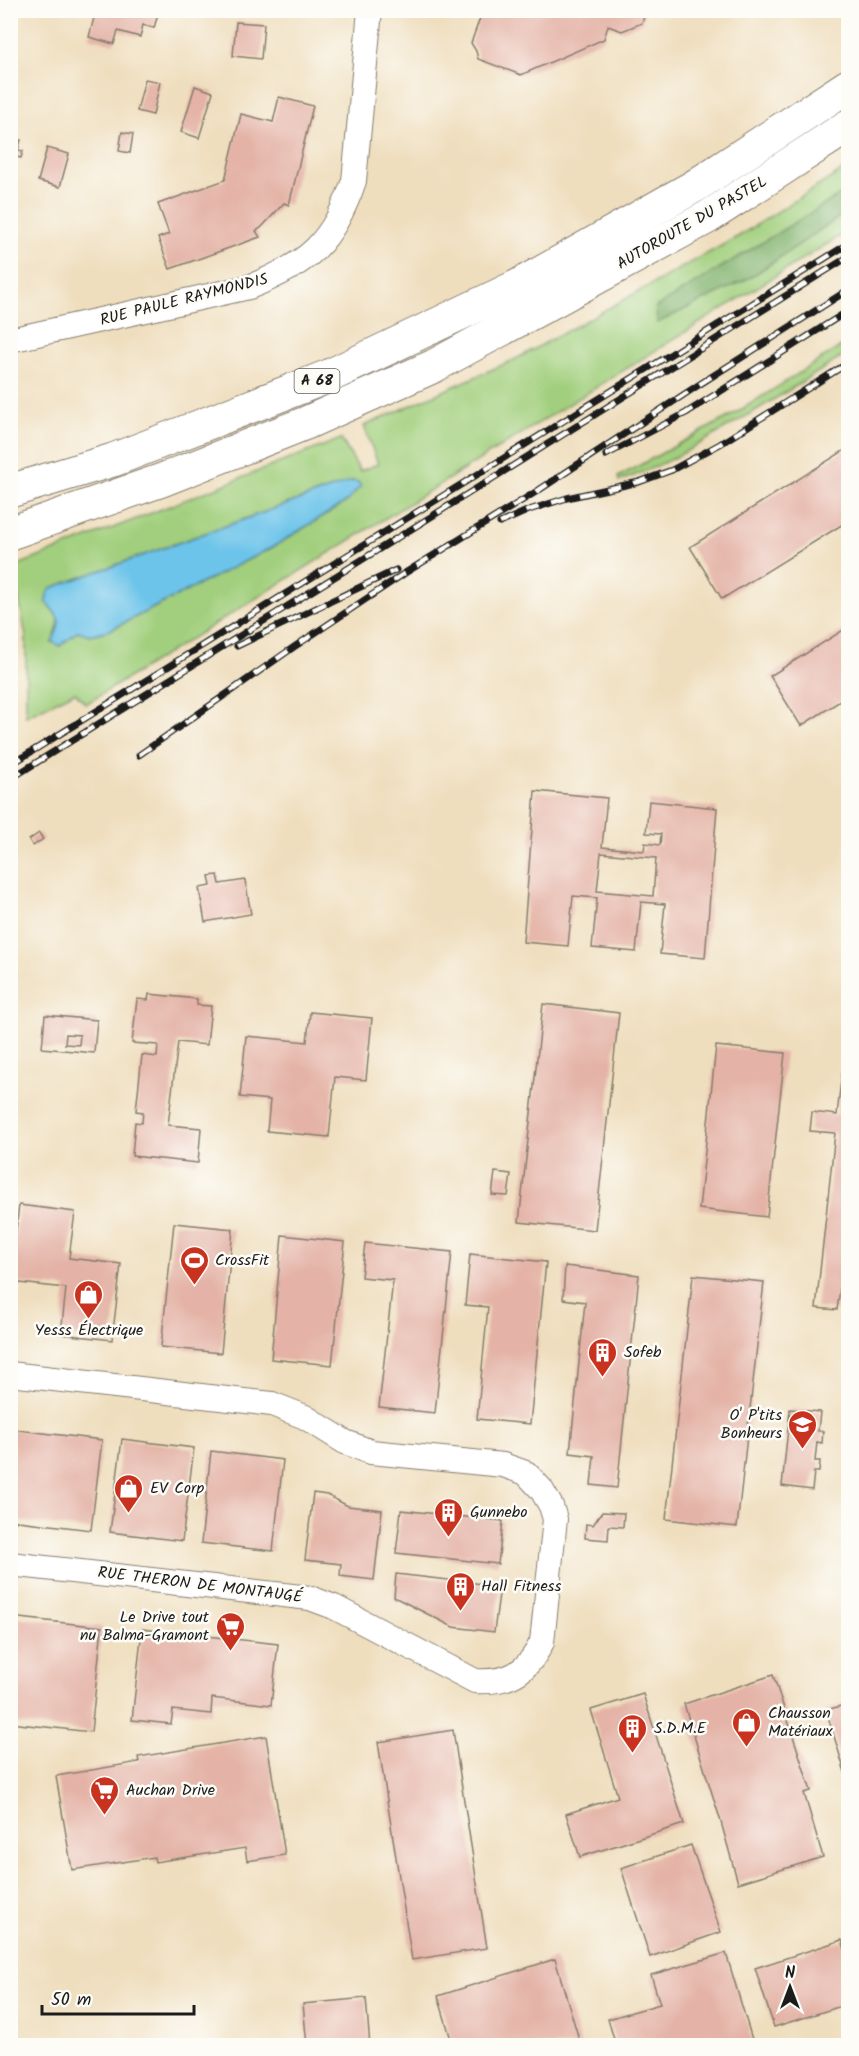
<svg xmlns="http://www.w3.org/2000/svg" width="859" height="2056" font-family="Kalam,sans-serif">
	<rect width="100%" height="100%" fill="#fdfcf7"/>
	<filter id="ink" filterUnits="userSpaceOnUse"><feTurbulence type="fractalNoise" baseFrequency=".0167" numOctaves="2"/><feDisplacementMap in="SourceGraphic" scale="12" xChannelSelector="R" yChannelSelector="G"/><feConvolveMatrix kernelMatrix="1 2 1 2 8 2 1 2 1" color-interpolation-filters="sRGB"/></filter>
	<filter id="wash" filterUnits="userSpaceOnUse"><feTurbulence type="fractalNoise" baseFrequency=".008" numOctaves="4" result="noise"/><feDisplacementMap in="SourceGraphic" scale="24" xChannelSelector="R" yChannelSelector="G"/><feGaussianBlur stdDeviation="1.35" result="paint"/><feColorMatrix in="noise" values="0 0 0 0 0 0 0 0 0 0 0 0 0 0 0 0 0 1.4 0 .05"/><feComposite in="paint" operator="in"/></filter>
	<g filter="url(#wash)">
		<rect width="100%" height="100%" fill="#efdebe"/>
		<g fill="#a1cf7d" stroke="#5e764c" stroke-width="1.5" fill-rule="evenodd">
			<path d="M848,167V190L831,202L751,277L848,211V231L86,704L75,692L26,716V637L13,567L341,439L360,471L378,464L364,426L518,358L739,236ZM352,481L358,482L346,502L273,547L110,630L90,635L78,631L52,642C62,619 61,621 46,602L51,588Z"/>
			<path d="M848,342V353C812,376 775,399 738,421C700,444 662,467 619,481L618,477L736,413Z"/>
		</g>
		<polygon fill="#80b26c" stroke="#4e6744" stroke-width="1.5" points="848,190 848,211 751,277 657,323 656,307"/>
		<path fill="#6dc4ea" stroke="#447083" stroke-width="1.5" d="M352,481L358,482L361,486L346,502L273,547L110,630L90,635L78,631L60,646L52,642C62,620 62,621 46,602L47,594L51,588Z"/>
		<g id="blocks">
			<g fill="#e4b2a6" fill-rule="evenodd">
				<polygon points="96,10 159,10 154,28 143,25 140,37 118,31 114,44 89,37"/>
				<polygon points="483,10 646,10 642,23 622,31 608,26 604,39 521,75 478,59 476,51 471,43"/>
				<polygon points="236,22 264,24 261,59 233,56"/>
				<polygon points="145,79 160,82 153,115 137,111"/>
				<polygon points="195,86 213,92 199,138 181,132"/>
				<polygon points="279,97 313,106 289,205 284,203 261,228 256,231 260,237 170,269 158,238 169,234 158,204 225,180 241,114 273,122"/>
				<polygon points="122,132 133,134 130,153 119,151"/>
				<polygon points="10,137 21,140 18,150 23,151 21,158 16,157 14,165 10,164"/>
				<polygon points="47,148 69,154 60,187 38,181"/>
				<polygon points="848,448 848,521 722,599 690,547"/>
				<polygon points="848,627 848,696 801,726 770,676"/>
				<path d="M535,791L607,798L602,847L644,851L645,843L660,845L661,834L646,833L649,801L717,808L705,958L660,954L665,904L641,902L636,952L592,948L597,898L573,896L568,946L523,942ZM601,853L656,858L653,896L597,891Z"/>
				<polygon points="39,833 43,839 33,846 29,840"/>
				<polygon points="218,875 220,884 245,880 251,914 205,922 199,888 211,886 209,876"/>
				<polygon points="149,994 197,999 197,1005 211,1006 207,1045 178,1042 168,1125 201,1128 198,1163 132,1156 135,1122 142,1123 143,1112 136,1111 142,1055 157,1057 158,1045 132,1043 137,999 148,1000"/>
				<polygon points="543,1004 619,1013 595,1230 519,1222"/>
				<polygon points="310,1012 372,1018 366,1080 335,1077 329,1137 267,1131 270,1100 240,1097 246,1036 307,1042"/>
				<path d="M45,1015L97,1020L94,1053L42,1048ZM66,1034L80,1035L79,1045L65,1044Z"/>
				<polygon points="716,1046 785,1053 767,1217 699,1209"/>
				<polygon points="842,1072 848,1072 848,1210 841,1281 848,1282 848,1290 840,1289 837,1310 816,1308 835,1133 810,1131 812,1112 837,1115"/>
				<polygon points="495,1172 511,1174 508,1196 492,1195"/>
				<polygon points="19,1205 75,1212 69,1258 121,1264 112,1340 61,1334 66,1288 10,1282"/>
				<polygon points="174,1223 233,1229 221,1353 161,1347"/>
				<polygon points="282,1235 345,1242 332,1365 271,1359"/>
				<polygon points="365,1243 452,1252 435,1413 379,1407 393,1280 361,1277"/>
				<polygon points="470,1254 546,1262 530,1424 477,1419 488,1307 465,1305"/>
				<polygon points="565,1266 639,1275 617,1488 591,1485 594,1456 570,1453 585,1302 563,1299"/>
				<polygon points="693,1275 764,1282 737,1527 666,1519"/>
				<polygon points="790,1409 820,1412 818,1431 823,1431 822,1443 817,1442 815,1461 820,1461 819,1472 814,1472 812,1490 782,1486"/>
				<polygon points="10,1429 102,1440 91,1530 10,1520"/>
				<polygon points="122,1439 194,1448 182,1541 110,1532"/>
				<polygon points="211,1451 283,1460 273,1551 201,1543"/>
				<polygon points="313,1493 327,1495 348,1506 382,1510 374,1580 340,1576 341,1564 305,1560"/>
				<polygon points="401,1510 503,1521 498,1564 396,1553"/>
				<polygon points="602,1512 624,1513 623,1527 609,1526 608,1540 585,1538 586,1524 593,1525"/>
				<polygon points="396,1574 500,1586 494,1632 453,1627 394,1597"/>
				<polygon points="10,1617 102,1627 91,1732 10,1723"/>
				<polygon points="142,1629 278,1644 271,1705 212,1698 211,1714 173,1710 171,1724 132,1720"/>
				<polygon points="773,1675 811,1791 804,1793 823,1857 738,1883 721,1822 684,1704"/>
				<polygon points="643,1694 684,1824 580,1857 566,1814 618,1797 591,1710"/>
				<polygon points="848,1704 848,1782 826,1710"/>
				<polygon points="453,1730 487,1948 412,1960 378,1742"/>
				<polygon points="266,1736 285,1855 247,1861 245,1848 155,1862 154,1857 72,1870 56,1776 139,1762 138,1757"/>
				<polygon points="691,1845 721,1932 650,1957 621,1868"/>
				<polygon points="842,1940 848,1959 848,2004 774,2027 755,1968"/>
				<polygon points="726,1953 754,2046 616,2046 608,2019 660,2004 651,1975"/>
				<polygon points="555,1959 581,2046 453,2046 438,1996"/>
				<polygon points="366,1998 370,2046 307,2046 303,2004"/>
			</g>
		</g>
	</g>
	<g filter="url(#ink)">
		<use href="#blocks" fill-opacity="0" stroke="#867d6d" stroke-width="1.5"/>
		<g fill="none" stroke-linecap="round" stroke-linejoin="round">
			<defs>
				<g id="street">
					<path d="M10,340L249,287C309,264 333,242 354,181L370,10"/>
					<path d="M10,1374L272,1404L305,1417L345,1442L371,1452L503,1465L526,1473L541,1489L551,1506L555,1519L542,1642C527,1673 509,1683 475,1681L334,1607L310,1598L10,1564"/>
				</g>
				<g id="highway">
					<polyline points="10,491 113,460 329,376 516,287 695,186 848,86"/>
					<polyline points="10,533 162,480 306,423 434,366 708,217 848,126"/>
				</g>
			</defs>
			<use href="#street" stroke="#867d6d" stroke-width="26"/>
			<use href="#highway" stroke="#867d6d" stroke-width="35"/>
			<use href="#street" stroke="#fff" stroke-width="24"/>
			<use href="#highway" stroke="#fff" stroke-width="33"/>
			<defs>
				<g id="rail">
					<polyline points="606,455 686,413 848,311"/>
					<polyline points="500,523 529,510 567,498 639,482 672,470 720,444 848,363"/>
					<polyline points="237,646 396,570"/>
					<polyline points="139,755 294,647 405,573 539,490 697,386 848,290"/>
					<polyline points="10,765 848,244"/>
					<polyline points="10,779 848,257"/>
				</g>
			</defs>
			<use href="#rail" stroke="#1c1c1c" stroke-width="7"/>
			<use href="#rail" stroke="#fdfcf7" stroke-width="4.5" stroke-dasharray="14" stroke-linecap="butt"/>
		</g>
	</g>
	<defs>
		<symbol id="stadium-pin" viewBox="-11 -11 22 30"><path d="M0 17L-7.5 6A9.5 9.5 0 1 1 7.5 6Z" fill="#c8321e" stroke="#fdfcf7"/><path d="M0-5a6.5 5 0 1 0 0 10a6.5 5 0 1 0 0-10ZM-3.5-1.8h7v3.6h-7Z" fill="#fff"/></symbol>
		<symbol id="shop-pin" viewBox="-11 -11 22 30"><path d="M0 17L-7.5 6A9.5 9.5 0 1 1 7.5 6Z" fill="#c8321e" stroke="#fdfcf7"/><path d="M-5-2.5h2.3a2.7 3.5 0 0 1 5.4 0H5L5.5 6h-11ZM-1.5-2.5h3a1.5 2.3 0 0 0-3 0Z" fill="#fff"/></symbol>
		<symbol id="building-pin" viewBox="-11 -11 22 30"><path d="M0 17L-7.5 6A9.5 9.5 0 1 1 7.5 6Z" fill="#c8321e" stroke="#fdfcf7"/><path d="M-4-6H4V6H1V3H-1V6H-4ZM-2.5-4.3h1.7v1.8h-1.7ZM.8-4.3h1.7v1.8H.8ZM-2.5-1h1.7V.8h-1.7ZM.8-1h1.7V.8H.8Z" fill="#fff"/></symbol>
		<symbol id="school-pin" viewBox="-11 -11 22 30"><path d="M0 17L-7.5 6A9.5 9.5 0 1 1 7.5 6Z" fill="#c8321e" stroke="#fdfcf7"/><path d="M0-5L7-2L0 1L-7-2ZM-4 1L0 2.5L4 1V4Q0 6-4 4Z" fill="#fff"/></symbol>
		<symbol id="supermarket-pin" viewBox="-11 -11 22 30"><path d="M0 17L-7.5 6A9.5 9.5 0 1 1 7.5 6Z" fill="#c8321e" stroke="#fdfcf7"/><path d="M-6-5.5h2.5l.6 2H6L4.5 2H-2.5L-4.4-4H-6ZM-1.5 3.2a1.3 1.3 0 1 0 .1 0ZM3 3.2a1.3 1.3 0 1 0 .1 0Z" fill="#fff"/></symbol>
	</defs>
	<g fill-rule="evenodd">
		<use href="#stadium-pin" x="178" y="1244" width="33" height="45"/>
		<use href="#shop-pin" x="72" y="1278" width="33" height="45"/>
		<use href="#building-pin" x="586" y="1336" width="33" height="45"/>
		<use href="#school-pin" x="786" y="1408" width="33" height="45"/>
		<use href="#shop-pin" x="112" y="1472" width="33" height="45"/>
		<use href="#building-pin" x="432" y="1496" width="33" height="45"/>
		<use href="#building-pin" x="444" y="1570" width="33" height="45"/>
		<use href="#supermarket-pin" x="214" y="1610" width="33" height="45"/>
		<use href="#shop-pin" x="730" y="1706" width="33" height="45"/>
		<use href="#building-pin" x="616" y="1712" width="33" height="45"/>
		<use href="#supermarket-pin" x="88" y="1774" width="33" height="45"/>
	</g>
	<g text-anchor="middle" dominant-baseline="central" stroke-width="5" stroke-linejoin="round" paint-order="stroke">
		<rect fill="#fdfcf7" stroke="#605f5e" stroke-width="1.5" x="294.5" y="369" width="45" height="24" rx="4.5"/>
		<g font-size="15" font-weight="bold" fill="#1c1c1c">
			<text x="317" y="381">A 68</text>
		</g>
		<g font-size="16" fill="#1c1c1c" stroke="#fdfcf7">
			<text transform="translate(692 223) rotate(-30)">AUTOROUTE DU PASTEL</text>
			<text transform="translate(184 300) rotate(-14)">RUE PAULE RAYMONDIS</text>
			<text transform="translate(200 1585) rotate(7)">RUE THERON DE MONTAUGÉ</text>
		</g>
		<g font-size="16" fill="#1c1c1c" stroke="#fdfcf7" text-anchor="start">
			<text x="215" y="1260">CrossFit</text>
			<text x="89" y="1330" text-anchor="middle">Yesss Électrique</text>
			<text x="624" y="1352">Sofeb</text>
			<text x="782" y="1415" text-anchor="end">O' P'tits<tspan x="782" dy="18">Bonheurs</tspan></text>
			<text x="150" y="1488">EV Corp</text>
			<text x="470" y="1512">Gunnebo</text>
			<text x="481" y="1586">Hall Fitness</text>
			<text x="209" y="1617" text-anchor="end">Le Drive tout<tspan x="209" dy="18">nu Balma-Gramont</tspan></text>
			<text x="768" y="1713">Chausson<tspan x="768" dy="18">Matériaux</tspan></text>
			<text x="654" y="1728">S.D.M.E</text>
			<text x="126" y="1790">Auchan Drive</text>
		</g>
	</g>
	<rect width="859" height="2056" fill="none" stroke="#fdfcf7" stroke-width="36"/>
	<g transform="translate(790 1987)" stroke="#fdfcf7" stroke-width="4.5" paint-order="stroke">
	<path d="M0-4.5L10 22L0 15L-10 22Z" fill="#1c1c1c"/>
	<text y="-9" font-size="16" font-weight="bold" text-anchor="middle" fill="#1c1c1c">N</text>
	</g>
	<path d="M42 2005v9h152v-9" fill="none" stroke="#1c1c1c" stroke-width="3"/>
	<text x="51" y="2005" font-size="18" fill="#1c1c1c" stroke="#fdfcf7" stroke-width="4.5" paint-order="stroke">50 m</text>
</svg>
